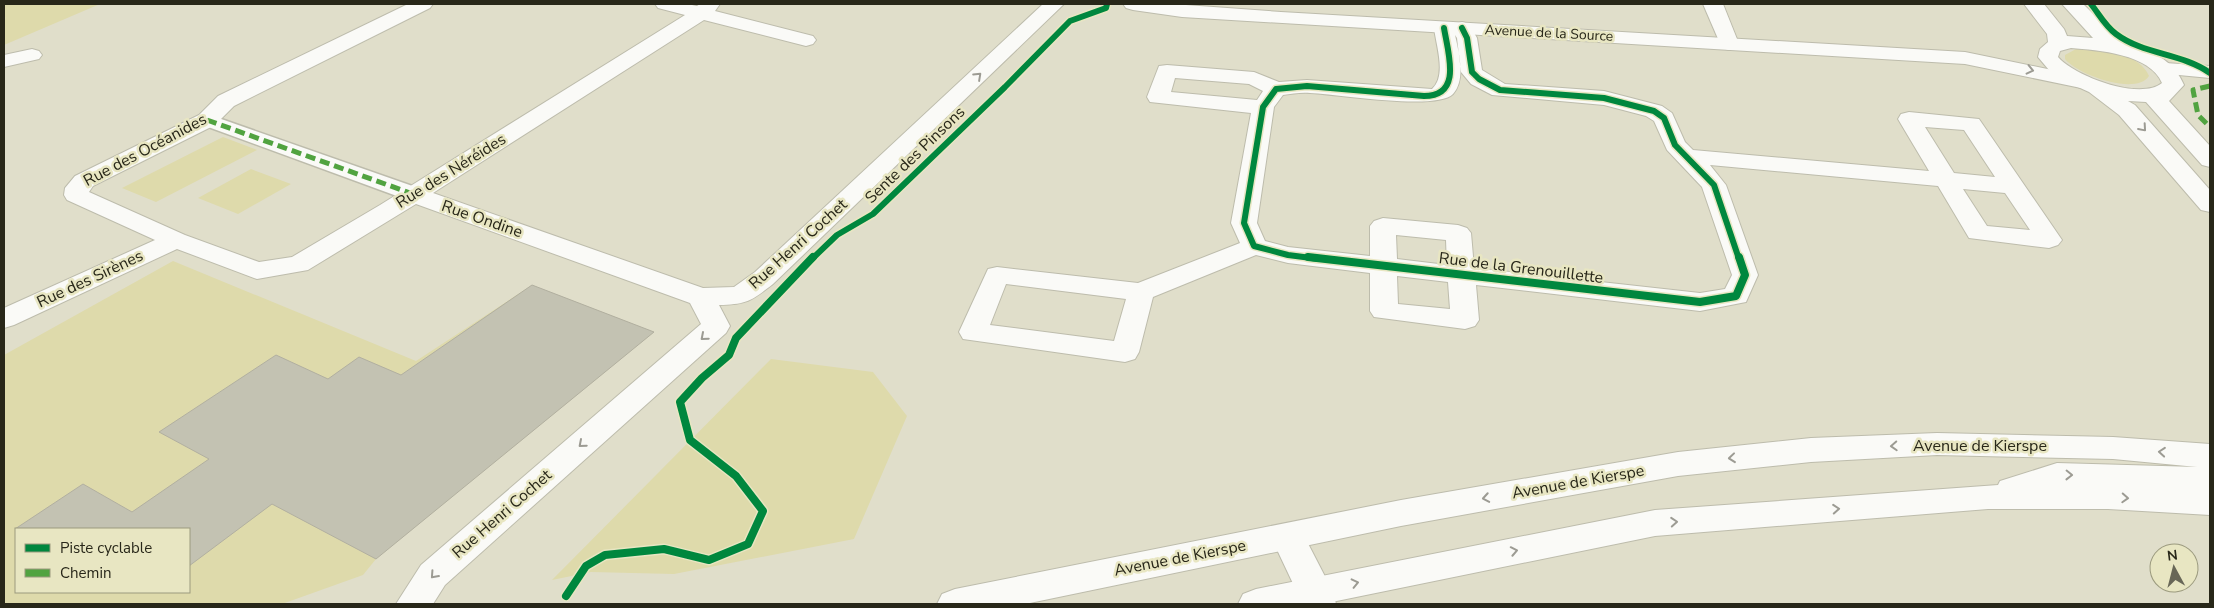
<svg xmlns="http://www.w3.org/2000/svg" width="2214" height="608" font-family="'Nunito Sans',sans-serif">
	<rect width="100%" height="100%" fill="#e0deca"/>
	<g fill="#dedaab" fill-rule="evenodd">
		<polygon points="4,4 100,4 4,45 4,19 6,18 4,17"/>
		<path d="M2087,48C2108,52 2140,54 2149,76C2136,96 2078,75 2065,59V55L2076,49Z"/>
		<polygon points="223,137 257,150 156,202 122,188"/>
		<polygon points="251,169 291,184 238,214 198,198"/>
		<path d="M173,261L416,361L532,285L654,332L376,559L363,575L282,604H4V355ZM16,529H189V592H16Z"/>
		<polygon points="771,359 873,372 907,416 854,539 674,574 591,572 552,580"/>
	</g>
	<polygon fill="#c3c2b2" stroke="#b1afa0" points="532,285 654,332 376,559 272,504 189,566 189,529 15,529 83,484 132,512 209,459 159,432 276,355 328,379 359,357 401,375"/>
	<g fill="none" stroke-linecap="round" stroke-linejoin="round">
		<defs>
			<polygon id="pedestrian" points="207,114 421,189 424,194 421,199 413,201 405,199 200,124 197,120 200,116"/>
			<g id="minor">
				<path d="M408,4H433L430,8L234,106L215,125L93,186L89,192L185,235L259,262L292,257L380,205L685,15L658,8L655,4H687L697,6L700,4H720L715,11L813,36L816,40L813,44L806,46L704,20L433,193L703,288L734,287L755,272L1043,4H1064L773,284C751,301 748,304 719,305L730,326L726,333L445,585L433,604H396L421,565L701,324L690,303L416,204L308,270L257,279L177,249L14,325L4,328V308L155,240L67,200L64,195L65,188L75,176L199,115L218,96Z"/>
				<polygon points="1703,4 1723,4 1739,44 1736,48 1729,50 1722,48"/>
				<path d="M1444,22L1451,24L1453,26L1455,24L1462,22L1469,24L1477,38L1482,70L1505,84L1604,91L1662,106L1672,113L1685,142L1693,150L1929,171L1898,119L1901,114L1909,112L1979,119L2062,240L2058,245L2049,248L1969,238L1938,186L1710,165L1726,185L1758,275L1746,302L1700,311L1476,285L1479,320L1475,326L1465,329L1374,317L1370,311V273L1288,263L1256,255L1153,297L1139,352L1135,359L1125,362L963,339L959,332L988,269L997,267L1138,283L1240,243L1231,223L1251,113L1150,102L1147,97L1159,66L1167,65L1254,72L1279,82L1307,80L1432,89C1447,76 1436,45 1434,28L1437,24ZM1455,35L1457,38L1461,72L1471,84L1492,95L1604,105L1646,116L1654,121L1667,150L1702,187L1732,275L1725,289L1700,293L1474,268L1471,233L1467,228L1458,225L1383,218L1374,221L1370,226V256L1288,247L1265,241L1257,223L1274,107L1283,95C1292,94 1301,92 1310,93C1336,94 1437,111 1453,94C1466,79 1459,53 1455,35ZM1175,78L1249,84L1263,91L1257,100L1171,92ZM1925,127L1964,130L1995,177L1954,173ZM1963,189L2005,193L2030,230L1987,226ZM1396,235L1446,240L1447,265L1397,259ZM1397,276L1448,282L1450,309L1398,304ZM1006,284L1126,299L1114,341L990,325Z"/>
				<polygon points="32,49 39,51 42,55 39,59 4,67 4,55"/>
				<polygon points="2165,63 2210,66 2210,78 2158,73 2154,69 2158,65"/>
			</g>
			<g id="tertiary">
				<polygon points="1123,4 1172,4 1281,12 1965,52 2081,76 2089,77 2092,82 2089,87 2081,88 1965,64 1182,17 1133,10 1126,8"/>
				<polygon points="1288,524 1300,528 1333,592 1336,604 1300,604 1297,592 1271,537 1276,528"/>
			</g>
			<g id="secondary">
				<path d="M2024,4H2044L2064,29L2067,36L2093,38L2062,4H2083C2097,18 2111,31 2126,43C2130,46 2136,47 2141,48C2161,56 2175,64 2184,85L2169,101L2210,146V167L2202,165L2146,102L2128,101L2135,105L2210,190V212L2201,210L2119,115L2089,92L2054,76L2038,57L2040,49L2048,42L2047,34ZM2071,48C2098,50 2150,54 2162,83C2140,101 2074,76 2058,57L2060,51Z"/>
				<polygon points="1937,433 2113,437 2210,444 2210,515 2108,509 1988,509 1655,536 1322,604 1238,604 1243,594 1256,589 1655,510 1998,485 2000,481 2057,463 2197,467 2113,459 1937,455 1811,462 1678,476 1401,526 1025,604 937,604 942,594 955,589 1401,500 1678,452 1811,438"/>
			</g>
		</defs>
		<use href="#pedestrian" stroke="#bdbcac" stroke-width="3"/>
		<use href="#minor" stroke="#bdbcac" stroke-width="2"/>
		<use href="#tertiary" stroke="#bdbcac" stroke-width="2"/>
		<use href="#secondary" stroke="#bdbcac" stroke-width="2"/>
		<use href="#pedestrian" fill="#fafaf7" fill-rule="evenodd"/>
		<use href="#minor" fill="#fafaf7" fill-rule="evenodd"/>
		<use href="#tertiary" fill="#fafaf7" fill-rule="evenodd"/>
		<use href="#secondary" fill="#fafaf7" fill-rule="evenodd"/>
		<g stroke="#51a340" stroke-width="5" stroke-dasharray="10 5" stroke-linecap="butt">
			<polyline points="2210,86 2193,90 2198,115 2210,127"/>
			<polyline points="207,120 413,194"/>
		</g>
		<defs>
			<g id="cycleway-far1">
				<path d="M2091,4C2099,14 2105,26 2116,34C2144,55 2182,53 2210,73"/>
				<polyline points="1462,28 1467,38 1472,72 1479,79 1500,90 1604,98 1654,111 1664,118 1675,145 1714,185 1739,259"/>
				<polyline points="812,259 837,235 873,214 1005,87 1070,21 1106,8 1107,4"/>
				<path d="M1319,259L1288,255L1254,246L1244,223L1263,107L1276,89L1307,86L1424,96C1463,96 1448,53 1444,28"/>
			</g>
			<g id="cycleway">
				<polyline points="1308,257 1700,302 1736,296 1745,275 1739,257"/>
				<polyline points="566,596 586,566 605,555 664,549 709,560 748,544 763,511 736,476 690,440 680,402 702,378 729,355 736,338 813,257"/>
			</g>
		</defs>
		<use href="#cycleway-far1" stroke="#e8e6c2" stroke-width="9"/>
		<use href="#cycleway" stroke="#e8e6c2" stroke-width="11"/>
		<use href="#cycleway-far1" stroke="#00873e" stroke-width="6"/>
		<use href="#cycleway" stroke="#00873e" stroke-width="8"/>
	</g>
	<defs><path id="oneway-chevron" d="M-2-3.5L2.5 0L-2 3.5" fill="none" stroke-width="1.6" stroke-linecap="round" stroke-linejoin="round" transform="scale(1.25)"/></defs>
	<g stroke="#9c9b93">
		<use href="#oneway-chevron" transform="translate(2030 70) rotate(13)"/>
		<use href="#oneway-chevron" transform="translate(978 76) rotate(-43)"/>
		<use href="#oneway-chevron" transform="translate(2143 128) rotate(49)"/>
		<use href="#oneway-chevron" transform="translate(704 337) rotate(139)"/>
		<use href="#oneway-chevron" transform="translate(582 444) rotate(139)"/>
		<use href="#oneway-chevron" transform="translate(1894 446) rotate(177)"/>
		<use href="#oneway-chevron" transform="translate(2162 452) rotate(-175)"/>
		<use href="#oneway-chevron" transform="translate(1732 458) rotate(174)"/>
		<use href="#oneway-chevron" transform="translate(2069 475) rotate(1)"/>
		<use href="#oneway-chevron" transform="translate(1486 498) rotate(170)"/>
		<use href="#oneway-chevron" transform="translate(2125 498) rotate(3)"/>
		<use href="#oneway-chevron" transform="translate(1836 509) rotate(-4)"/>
		<use href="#oneway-chevron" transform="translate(1674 522) rotate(-4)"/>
		<use href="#oneway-chevron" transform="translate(1514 551) rotate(-11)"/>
		<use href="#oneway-chevron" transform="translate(434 575) rotate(132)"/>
		<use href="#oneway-chevron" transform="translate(1355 583) rotate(-13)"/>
	</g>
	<g text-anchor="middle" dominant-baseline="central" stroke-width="5" stroke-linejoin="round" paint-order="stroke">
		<g font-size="14" fill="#282719" stroke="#e8e6c2">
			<text transform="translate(1549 33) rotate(3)">Avenue de la Source</text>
		</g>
		<g font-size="16" fill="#282719" stroke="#e8e6c2">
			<text transform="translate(145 150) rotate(-28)">Rue des Océanides</text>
			<text transform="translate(915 155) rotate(-44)">Sente des Pinsons</text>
			<text transform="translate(451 171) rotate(-32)">Rue des Néréides</text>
			<text transform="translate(482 219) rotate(19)">Rue Ondine</text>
			<text transform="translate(798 244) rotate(-42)">Rue Henri Cochet</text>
			<text transform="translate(1521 268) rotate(7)">Rue de la Grenouillette</text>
			<text transform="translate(90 279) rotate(-25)">Rue des Sirènes</text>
			<text x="1980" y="446">Avenue de Kierspe</text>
			<text transform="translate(1578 482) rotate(-10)">Avenue de Kierspe</text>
			<text transform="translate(502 514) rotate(-41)">Rue Henri Cochet</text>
			<text transform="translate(1180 558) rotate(-11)">Avenue de Kierspe</text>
		</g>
	</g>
	<rect width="2214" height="608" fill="none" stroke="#282719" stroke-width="10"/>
	<rect x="15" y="528" width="175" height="65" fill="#e8e6c2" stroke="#9b9a7e"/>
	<rect x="25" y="544" width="25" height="8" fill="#00873e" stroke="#9b9a7e"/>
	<text x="60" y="553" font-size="15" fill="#282719">Piste cyclable</text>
	<rect x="25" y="569" width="25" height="8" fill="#51a340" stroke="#9b9a7e"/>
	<text x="60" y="578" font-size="15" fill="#282719">Chemin</text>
	<g transform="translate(2174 568) rotate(353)"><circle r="24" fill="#e8e6c2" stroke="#9b9a7e"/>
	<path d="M0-4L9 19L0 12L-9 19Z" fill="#686757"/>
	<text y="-8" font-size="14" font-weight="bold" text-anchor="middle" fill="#282719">N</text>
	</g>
</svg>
